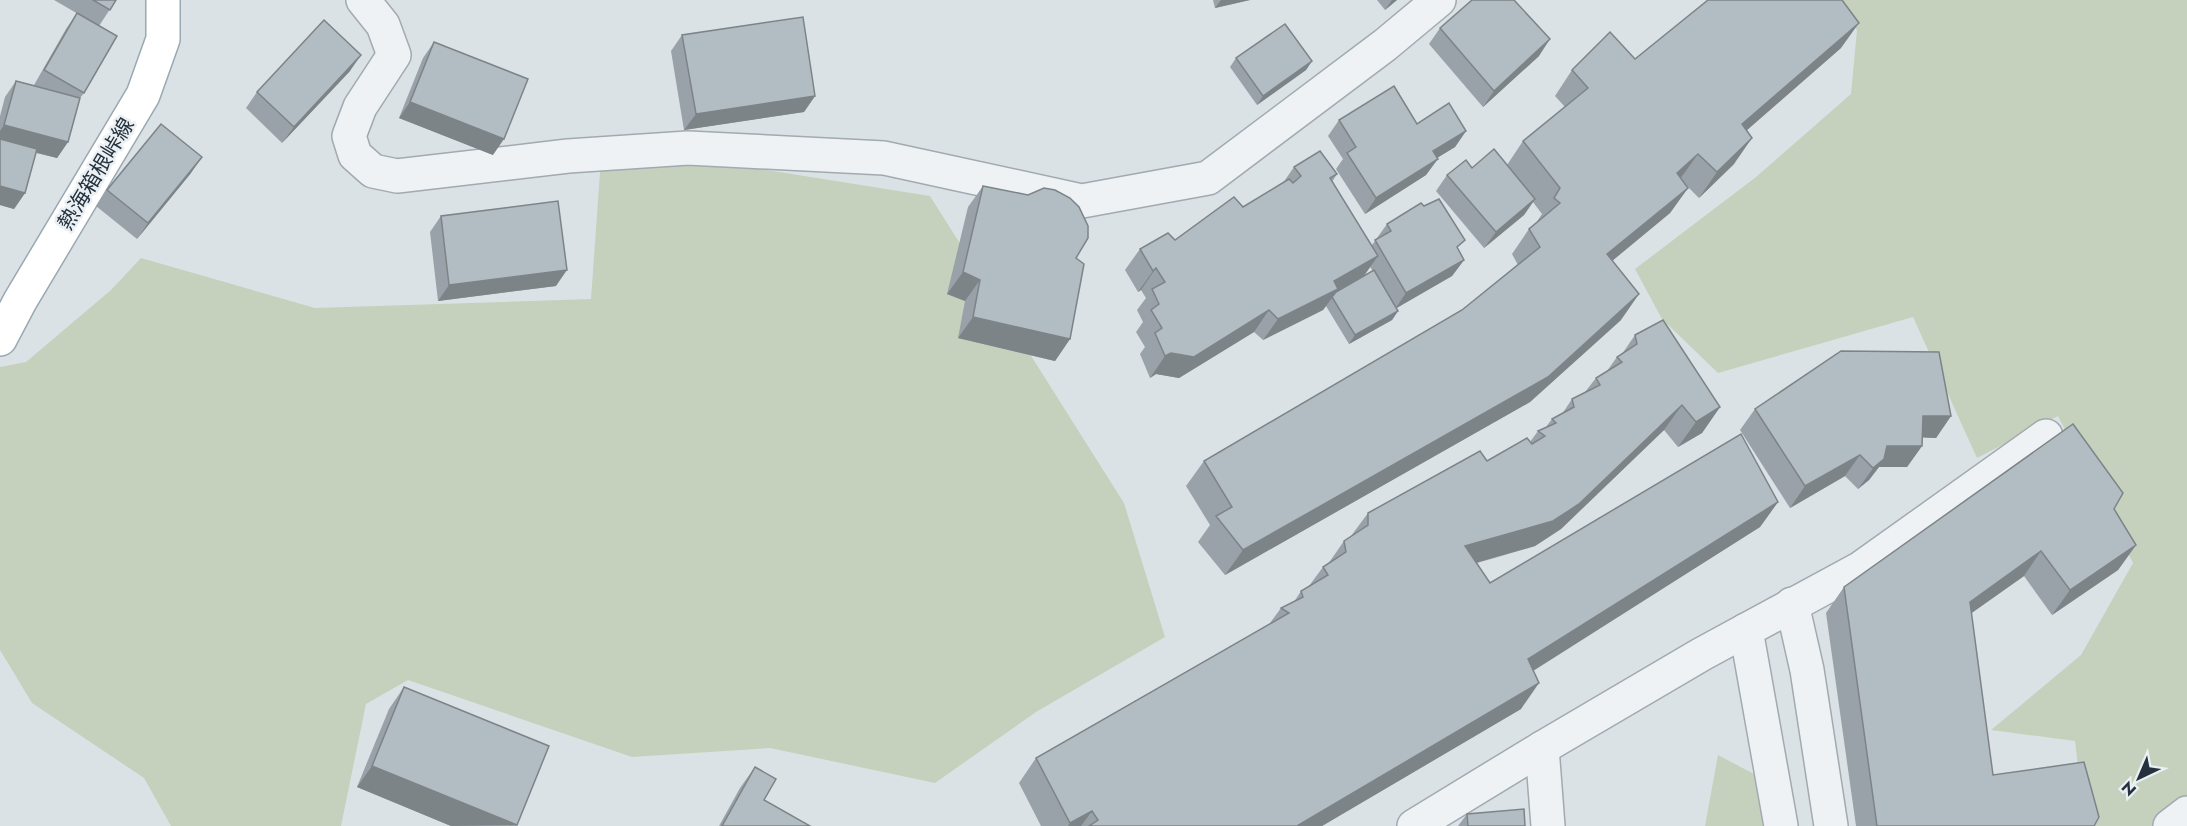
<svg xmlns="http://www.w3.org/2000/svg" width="2187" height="826" font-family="Jost,'Noto Sans JP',sans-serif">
	<rect width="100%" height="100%" fill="#dbe2e6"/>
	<g fill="#c5d1bc">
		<polygon points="1832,0 2187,0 2187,826 2085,826 2075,741 1991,730 2081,655 2133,563 2058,416 1977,458 1913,317 1718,373 1662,319 1635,269 1756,177 1851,94 1857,30"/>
		<polygon points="602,144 930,196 1124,503 1165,637 1036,712 935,783 770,748 632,757 408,680 366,704 341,826 171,826 144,778 32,703 0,650 0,367 26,362 111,290 141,258 315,308 591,299"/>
		<polygon points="1718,755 1773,784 1786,826 1705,826"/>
	</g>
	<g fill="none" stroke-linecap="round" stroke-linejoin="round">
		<defs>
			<g id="minor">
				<polyline points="363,0 383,25 394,55 360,107 349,136 355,155 373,171 397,176 568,156 688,148 884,158 1082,201 1208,178 1385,45 1439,0"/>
				<polyline points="1792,604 1807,670 1831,826"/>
				<polyline points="1746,630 1781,826"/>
				<polyline points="1542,748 1548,826"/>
				<polyline points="1414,826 1542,748 1702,654 1861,568 2046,436"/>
				<polyline points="2170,826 2187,813"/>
			</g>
			<polyline id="primary" points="0,339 20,301 143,95 163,39 163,0"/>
		</defs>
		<use href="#minor" stroke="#a1aab0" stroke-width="36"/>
		<use href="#primary" stroke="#9aa8b2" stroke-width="36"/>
		<use href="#minor" stroke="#eef2f5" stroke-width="33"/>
		<use href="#primary" stroke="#fff" stroke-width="33"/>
	</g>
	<g fill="#99a2a8" fill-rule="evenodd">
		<polygon points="54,0 116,0 99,26 84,93 80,98 68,142 57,158 36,153 25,193 14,209 0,205 0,116 5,97 16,81 34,85 66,29 77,13 92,22"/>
		<polygon points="1213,0 1250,0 1215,8"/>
		<polygon points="1377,0 1397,0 1385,10"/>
		<polygon points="1440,28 1539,56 1483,107 1429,44"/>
		<polygon points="682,35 815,96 804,112 684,130 671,51"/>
		<polygon points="434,42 493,155 399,118 423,58"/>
		<polygon points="1841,48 1746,131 1734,164 1699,198 1685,184 1688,188 1670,213 1612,261 1621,320 1530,402 1225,575 1198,542 1210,525 1186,486 1204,461 1462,310 1518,265 1512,254 1529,229 1536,223 1542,214 1533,202 1524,215 1484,248 1436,191 1447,175 1472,168 1507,165 1523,141 1565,107 1555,96 1572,70 1635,59"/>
		<polygon points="1236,58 1312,61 1306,70 1257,105 1230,67"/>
		<polygon points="350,71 282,143 246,108 257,92"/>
		<polygon points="1339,120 1417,124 1466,131 1455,147 1437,158 1426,175 1365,214 1336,169 1343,159 1328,136"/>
		<path d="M1294,167L1337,174L1332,182L1372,245L1387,224L1458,249L1464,260L1452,276L1396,308L1398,311L1392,320L1349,344L1326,306L1323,310L1263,340L1254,332L1179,378L1156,374L1150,378L1140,354L1145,347L1136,332L1143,322L1137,310L1146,298L1141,290L1138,292L1125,270L1140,249L1175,240L1243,207L1283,183ZM1370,267L1373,271L1364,276Z"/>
		<polygon points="191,173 137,239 96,206 107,190"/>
		<polygon points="983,186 1076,258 1070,339 1055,361 958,338 965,301 947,294 968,207"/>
		<polygon points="441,216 556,286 438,301 430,232"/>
		<polygon points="1635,335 1720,407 1702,433 1678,447 1664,430 1561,529 1535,546 1477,563 1490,583 1778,502 1760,527 1533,670 1521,709 1322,826 1041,826 1019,783 1036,758 1270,623 1281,608 1294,602 1301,591 1309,586 1323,567 1328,564 1344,541 1351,536 1368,513 1530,442 1538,431 1546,427 1552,419 1562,414 1572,399 1585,392 1596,378 1607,371 1617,357 1622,354"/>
		<polygon points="1755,409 1951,416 1936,438 1923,437 1922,446 1907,467 1879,467 1869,480 1858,489 1845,476 1790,508 1740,430"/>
		<polygon points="2114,509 2136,545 2118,570 2052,615 2024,576 1971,613 1993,775 2094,826 1856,826 1826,613 1844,587"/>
		<polygon points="404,687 549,746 516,826 451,826 357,787 389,709"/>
		<polygon points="755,767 764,800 810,826 719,826 740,788"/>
		<polygon points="1467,814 1525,826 1458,826"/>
	</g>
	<g fill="#7d8488">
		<polygon points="1221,0 1250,0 1215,8"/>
		<polygon points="1392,0 1397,0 1385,10"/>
		<polygon points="1859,23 1841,48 1724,150 1742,124"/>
		<polygon points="1550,39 1539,56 1483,107 1494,91"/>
		<polygon points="361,55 350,71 282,143 294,127"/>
		<polygon points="1312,61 1306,70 1257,105 1263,96"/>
		<polygon points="815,96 804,112 684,130 696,114"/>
		<polygon points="410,102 504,139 493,155 399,118"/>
		<polygon points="4,125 68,142 57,158 0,143 0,131"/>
		<polygon points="1466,131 1455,147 1422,167 1433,151"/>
		<polygon points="1752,138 1734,164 1699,198 1717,172"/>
		<polygon points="1698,154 1680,179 1677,173"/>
		<polygon points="202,157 191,173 137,239 148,223"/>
		<polygon points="1438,159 1426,175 1365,214 1376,198"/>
		<polygon points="0,186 25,193 14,209 0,205"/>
		<polygon points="1688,188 1670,213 1589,280 1607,254"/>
		<polygon points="1535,199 1524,215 1484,248 1496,232"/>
		<polygon points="1378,256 1363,277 1335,294 1323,310 1263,340 1278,319 1334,281"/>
		<polygon points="1464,260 1452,276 1395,309 1406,293"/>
		<polygon points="1156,268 1141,290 1138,292 1153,271"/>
		<polygon points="567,270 556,286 438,301 449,285"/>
		<polygon points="963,272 980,280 965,301 947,294"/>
		<polygon points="1639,294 1621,320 1530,402 1225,575 1243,550"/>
		<polygon points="1269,310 1254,332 1179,378 1156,374 1150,378 1165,356"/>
		<polygon points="1398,311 1392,320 1349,344 1355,335"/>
		<polygon points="973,317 1070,339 1055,361 958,338"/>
		<polygon points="1682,405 1664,430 1561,529 1535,546 1447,571 1465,546"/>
		<polygon points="1720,407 1702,433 1678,447 1696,422"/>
		<polygon points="1923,416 1951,416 1936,438 1908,437"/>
		<polygon points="1887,446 1922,446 1907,467 1879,467 1869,480 1858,489 1874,467 1872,467"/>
		<polygon points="1860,455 1845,476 1790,508 1805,486"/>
		<polygon points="1778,502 1760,527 1511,685 1528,659"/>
		<polygon points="2136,545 2118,570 2052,615 2070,590"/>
		<polygon points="2041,551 2024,576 1952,627 1970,602"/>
		<polygon points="1539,683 1521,709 1322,826 1297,826"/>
		<polygon points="372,766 517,825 451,826 357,787"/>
		<polygon points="1092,811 1081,826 1068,826 1070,823"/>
	</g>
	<g fill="#b2bcc3" stroke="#7d8488" stroke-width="1.5">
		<polygon points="93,0 116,0 110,10"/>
		<polygon points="1472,0 1514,0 1550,39 1494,91 1440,28"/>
		<polygon points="1708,0 1842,0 1859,23 1742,124 1752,138 1717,172 1698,154 1677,173 1688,188 1607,254 1639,294 1548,377 1243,550 1216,516 1232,507 1204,461 1462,310 1540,247 1529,229 1560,203 1554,198 1560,188 1523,141 1588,88 1572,70 1610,32 1635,59"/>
		<polygon points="77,13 117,36 84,93 44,70"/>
		<polygon points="803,17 815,96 696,114 682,35"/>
		<polygon points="324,20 361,55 294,127 257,92"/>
		<polygon points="1285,24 1312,61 1263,96 1236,58"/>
		<polygon points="434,42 528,79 504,139 410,102"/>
		<polygon points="16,81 80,98 68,142 4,125"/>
		<polygon points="1394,86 1417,124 1449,103 1466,131 1433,151 1438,159 1376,198 1347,153 1356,147 1339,120"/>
		<polygon points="161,124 202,157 148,223 107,190"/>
		<polygon points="0,139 37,149 25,193 0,186"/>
		<polygon points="1494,149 1535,199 1496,232 1447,175 1466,160 1472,168"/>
		<polygon points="1320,151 1337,174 1330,178 1378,256 1334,281 1338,289 1278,319 1269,310 1194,357 1171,353 1165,356 1155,333 1162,328 1151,310 1159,304 1152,289 1165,282 1156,268 1153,271 1140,249 1168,233 1175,240 1234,197 1243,207 1289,179 1293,183 1301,176 1294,167"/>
		<polygon points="983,186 1028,195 1044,188 1055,190 1070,198 1079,207 1088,226 1088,238 1076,258 1084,264 1070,339 973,317 980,280 963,272"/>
		<polygon points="1439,199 1465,240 1457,247 1464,260 1406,293 1375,240 1391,231 1387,224 1421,203 1424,206"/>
		<polygon points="558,201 567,270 449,285 441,216"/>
		<polygon points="1374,270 1398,311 1355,335 1332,297 1336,292"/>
		<polygon points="1663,320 1720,407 1696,422 1682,405 1579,504 1553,521 1465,546 1490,583 1741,434 1778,502 1528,659 1539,683 1297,826 1089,826 1098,820 1092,811 1070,823 1036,758 1289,613 1281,608 1303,597 1301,591 1328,575 1323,567 1346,552 1344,541 1368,525 1368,513 1480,451 1487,461 1527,438 1532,444 1545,436 1538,431 1556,423 1552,419 1574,407 1572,399 1600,385 1596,378 1622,362 1617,357 1637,344 1635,335"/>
		<polygon points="1841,351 1939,352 1951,416 1923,416 1922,446 1887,446 1884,459 1873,468 1860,455 1805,486 1755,409"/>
		<polygon points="2073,424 2123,493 2114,509 2136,545 2070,590 2041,551 1970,602 1993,775 2084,762 2099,817 2094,826 1877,826 1844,587"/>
		<polygon points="404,687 549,746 517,825 372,766"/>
		<polygon points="755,767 776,779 764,800 810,826 722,826"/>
		<polygon points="1524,809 1525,826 1468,826 1467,814"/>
	</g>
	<g text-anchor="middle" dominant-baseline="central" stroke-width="5" stroke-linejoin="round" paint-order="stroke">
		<g font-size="21" fill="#25323d" stroke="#eaf0f4">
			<text transform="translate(96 174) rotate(-59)">熱海箱根峠線</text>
		</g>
	</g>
	<g transform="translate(2139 778) rotate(224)" stroke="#eaf0f4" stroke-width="4.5" paint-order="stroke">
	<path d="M0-4.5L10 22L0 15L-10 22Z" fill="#25323d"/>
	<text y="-9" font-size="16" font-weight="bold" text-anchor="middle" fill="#25323d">N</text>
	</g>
</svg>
